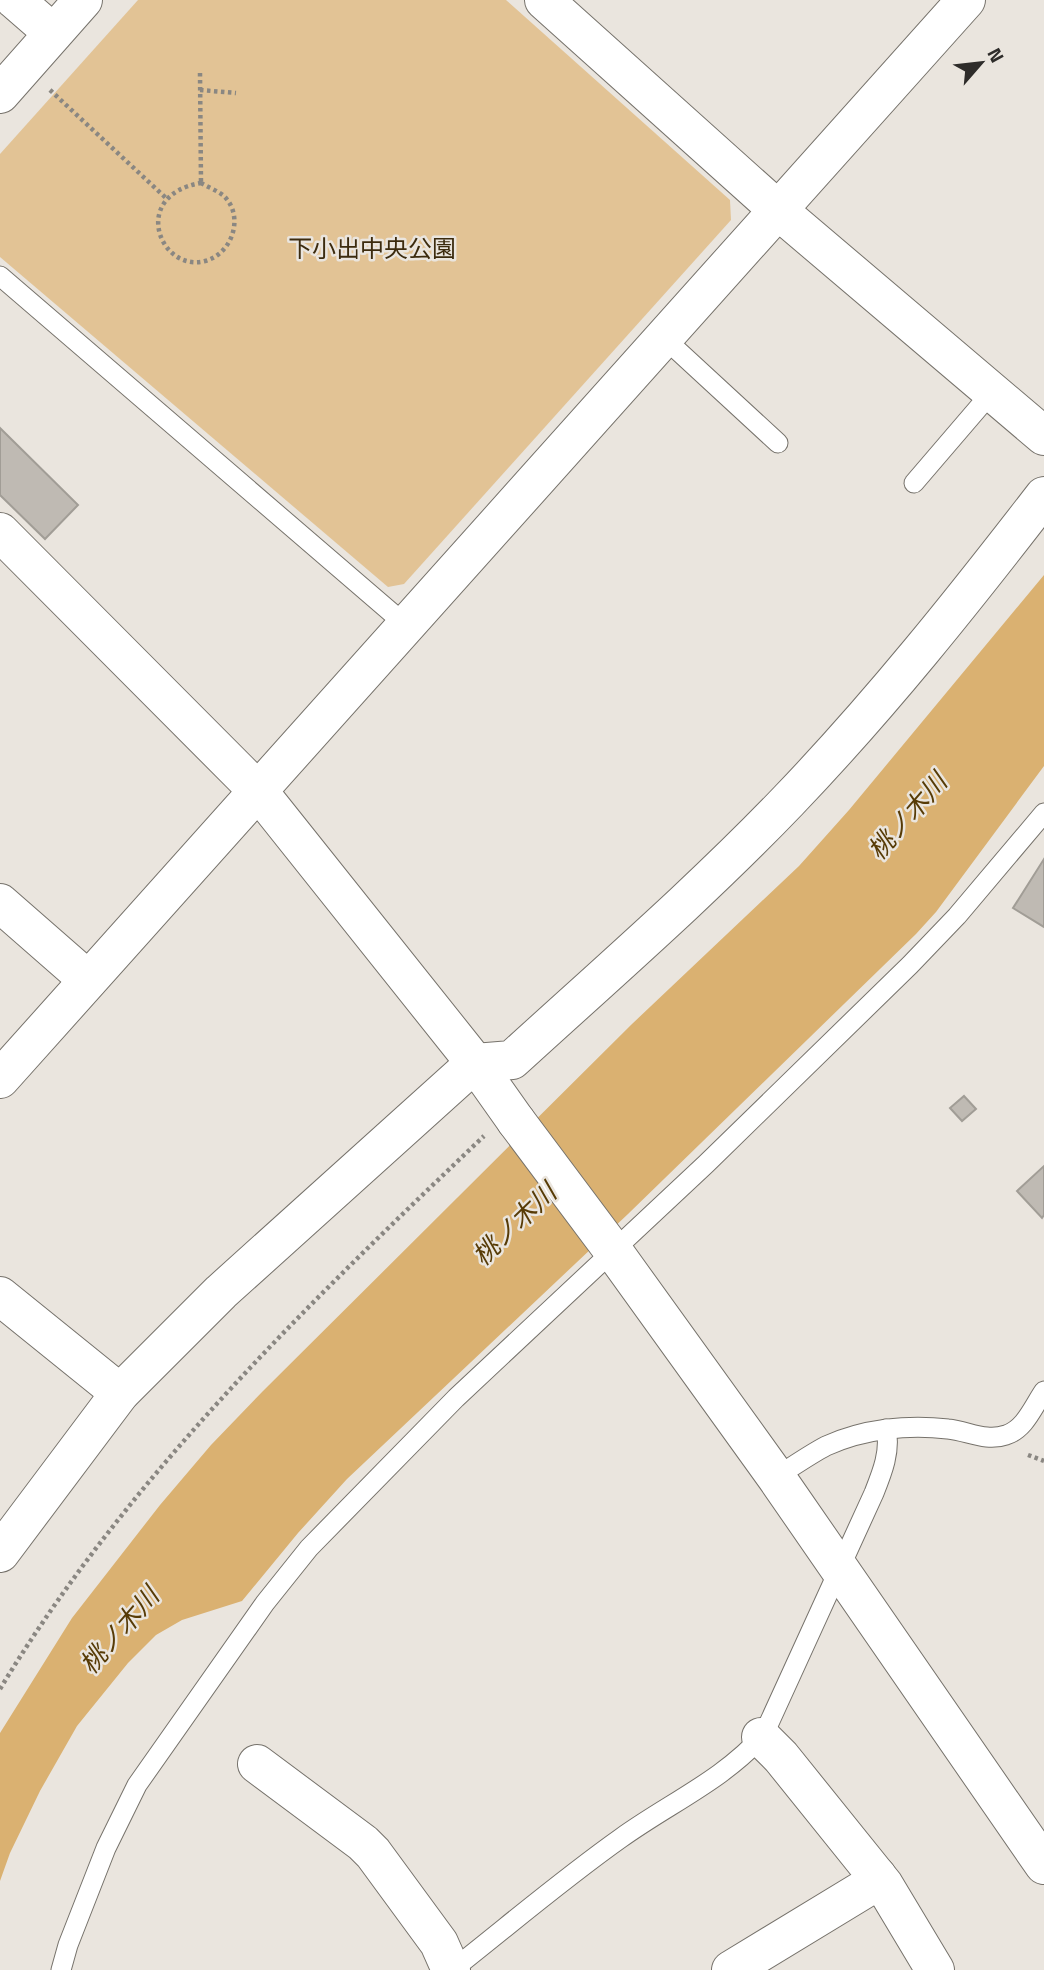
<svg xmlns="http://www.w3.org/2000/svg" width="1044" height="1970" font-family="'Titillium Web','Noto Sans JP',sans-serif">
	<rect width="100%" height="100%" fill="#eae5de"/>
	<polygon fill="#e2c395" points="138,0 506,0 730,200 731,220 404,584 388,587 0,257 0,154"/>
	<polygon fill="#dab171" points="1044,575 1044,766 936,912 916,934 628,1214 347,1479 298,1533 242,1601 182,1620 156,1635 128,1663 77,1726 40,1791 10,1853 0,1881 0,1733 72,1618 160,1505 211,1445 263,1391 632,1024 799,866 849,810"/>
	<g fill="#bfbab3" stroke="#a19d96" stroke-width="2">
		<polygon points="0,428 78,505 45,539 0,495"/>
		<polygon points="1044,859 1044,927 1013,908"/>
		<polygon points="964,1096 976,1109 962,1121 950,1108"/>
		<polygon points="1044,1166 1044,1215 1042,1218 1017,1191"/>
	</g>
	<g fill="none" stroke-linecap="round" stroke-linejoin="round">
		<defs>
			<g id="lane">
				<polyline points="0,276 407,626"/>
				<polyline points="663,337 778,443"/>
				<polyline points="914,483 992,392"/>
				<path d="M776,1477C792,1467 809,1455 826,1446C863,1429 908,1424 948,1429C968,1431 986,1442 1006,1435C1025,1429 1033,1407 1044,1391"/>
				<polyline points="61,1970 68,1945 106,1848 137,1785 265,1603 309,1548 456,1398 706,1164 910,965 957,916 1044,813"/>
				<path d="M452,1970C508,1926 563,1879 621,1838C668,1804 725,1779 764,1734L874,1493C882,1473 891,1451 886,1429"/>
			</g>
			<g id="street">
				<polyline points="15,0 53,33"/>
				<polyline points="544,0 779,211 1044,436"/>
				<polyline points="0,903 88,980"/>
				<polyline points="475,1063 516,1121"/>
				<polyline points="0,1296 120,1393"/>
				<path d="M0,1553L120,1393L221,1292L475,1063L512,1060C605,975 702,891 789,800C881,704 963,601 1044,496"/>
				<polyline points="761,1737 781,1757 884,1885 935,1970"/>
				<polyline points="257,1764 363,1843 373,1853 439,1943 451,1970"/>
				<polyline points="731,1970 866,1888 877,1876"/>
			</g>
			<g id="secondary">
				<polyline points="0,94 83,0"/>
				<polyline points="0,532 259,792 475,1063"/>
				<polyline points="0,1079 966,0"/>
				<polyline points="516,1121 614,1252 776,1477 1044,1865"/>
			</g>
		</defs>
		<use href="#lane" stroke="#76726b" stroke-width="21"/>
		<use href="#street" stroke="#76726b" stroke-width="40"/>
		<use href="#secondary" stroke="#76726b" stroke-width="40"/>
		<g stroke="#8a8782" stroke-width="4.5" stroke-dasharray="3.5 3.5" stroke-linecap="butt">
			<polyline points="200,73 201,183"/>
			<polyline points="50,90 166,198"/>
			<polyline points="200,90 236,93"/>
			<path d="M201,183C208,187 218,191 224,196C245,217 232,254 205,261C160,273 129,195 201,183Z"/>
			<polyline points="1028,1455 1044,1461"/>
			<path d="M0,1689C128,1477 307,1305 484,1136"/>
		</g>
		<use href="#lane" stroke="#fff" stroke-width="19"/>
		<use href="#street" stroke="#fff" stroke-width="38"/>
		<use href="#secondary" stroke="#fff" stroke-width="38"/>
	</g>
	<g text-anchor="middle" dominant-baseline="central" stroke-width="5" stroke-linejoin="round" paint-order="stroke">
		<g font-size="24" fill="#3c2b0e" stroke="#eae5de">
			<text x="372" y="248">下小出中央公園</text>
		</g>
		<g font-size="26" font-style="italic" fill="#573b06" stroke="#eae5de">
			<text transform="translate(907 816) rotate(-49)">桃ノ木川</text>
			<text transform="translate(514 1224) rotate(-44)">桃ノ木川</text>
			<text transform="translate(119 1630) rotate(-49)">桃ノ木川</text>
		</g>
	</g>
	<g transform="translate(981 63) rotate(62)" stroke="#eae5de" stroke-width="5" paint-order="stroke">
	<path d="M0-5L12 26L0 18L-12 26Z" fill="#2e2c2a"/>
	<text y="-10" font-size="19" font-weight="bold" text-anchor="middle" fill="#2e2c2a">N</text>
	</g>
</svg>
